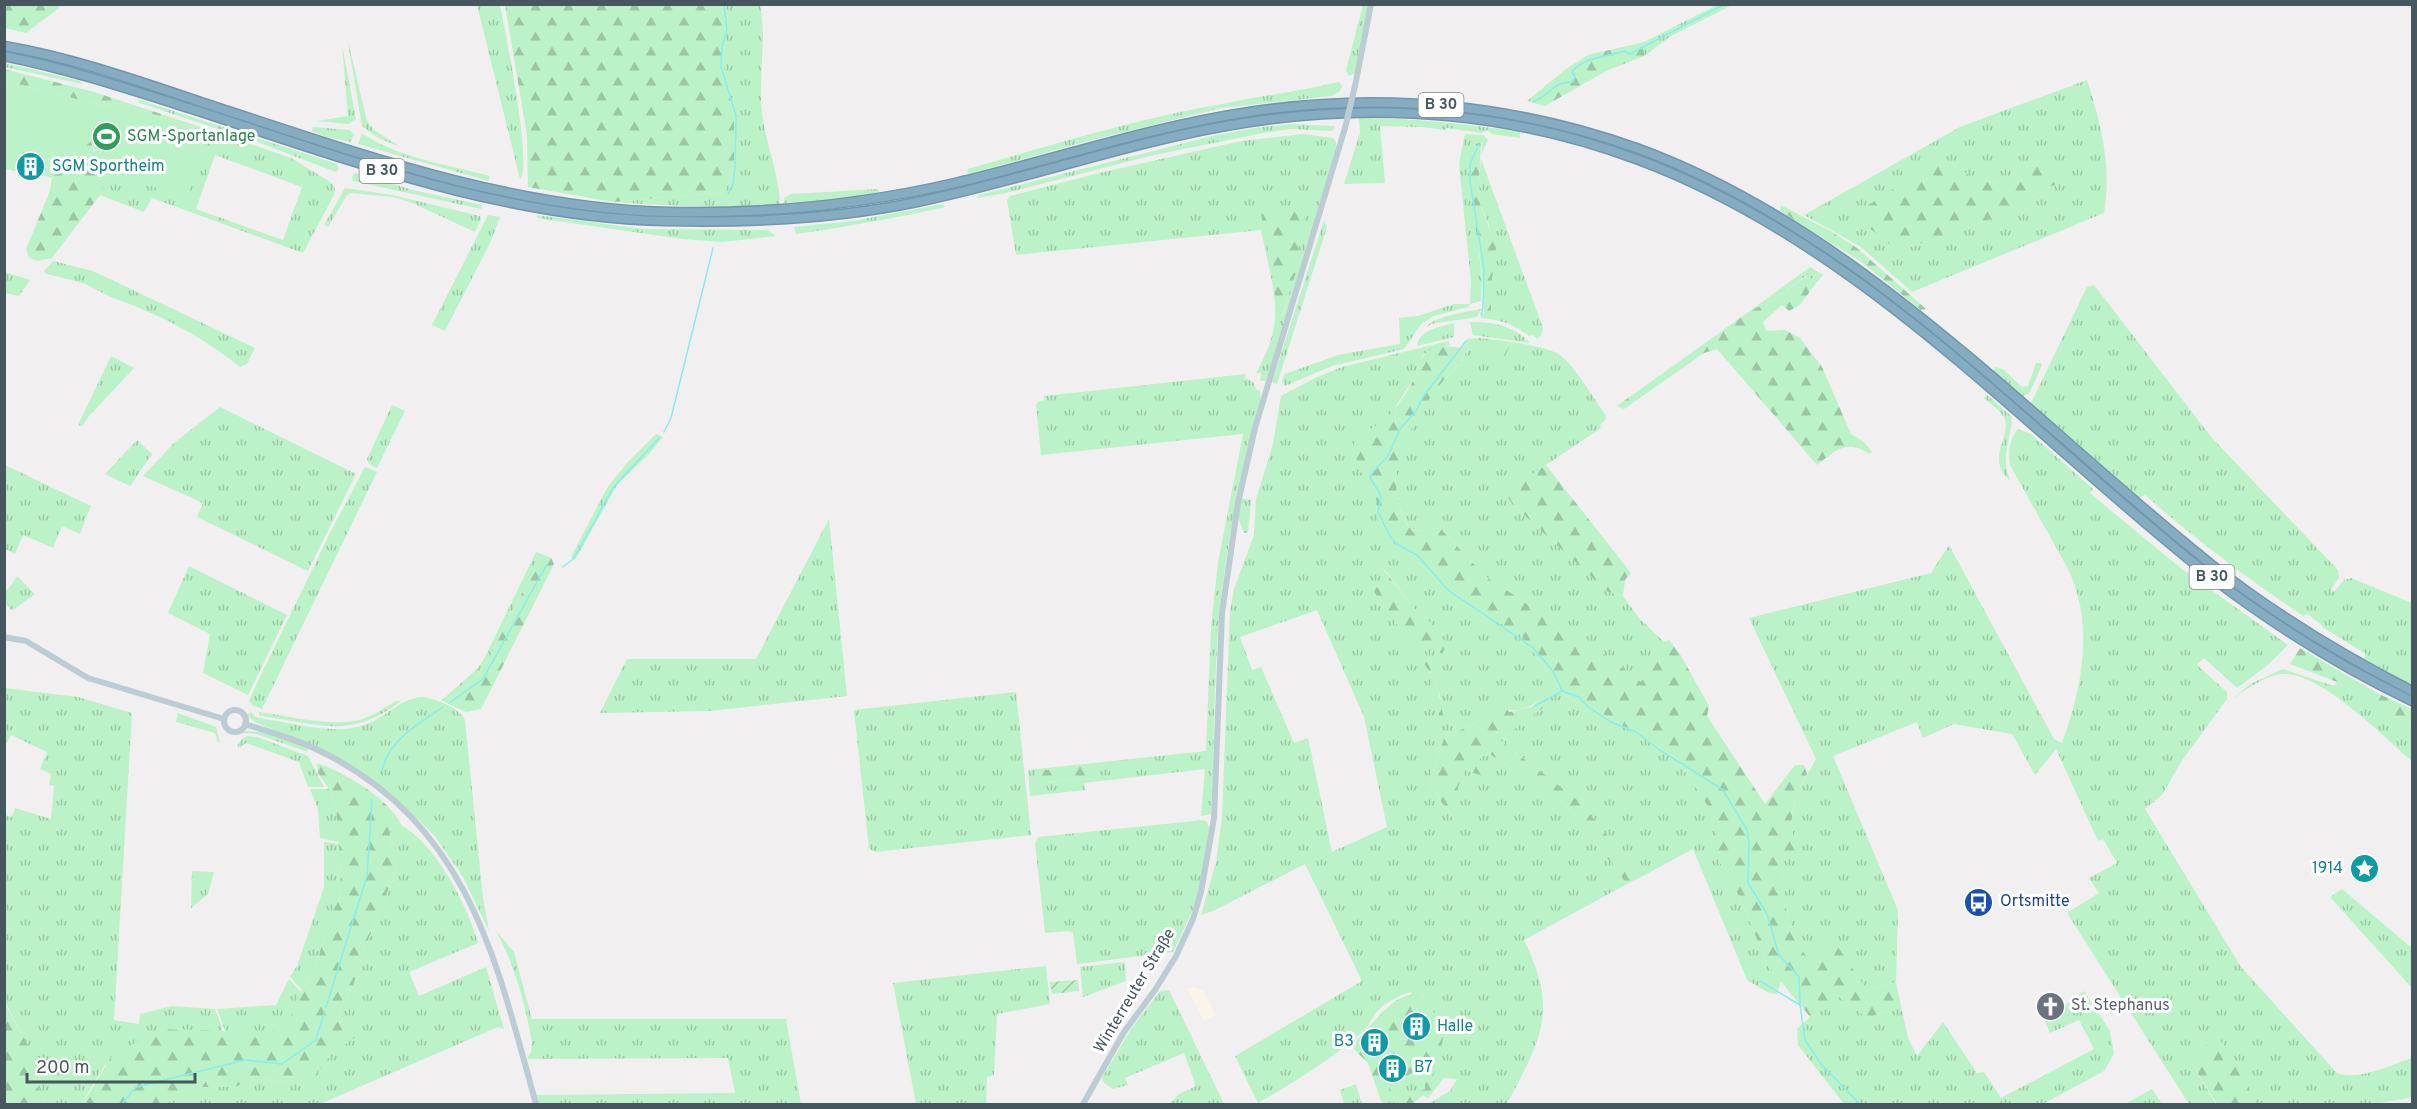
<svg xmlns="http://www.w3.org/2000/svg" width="2417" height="1109" font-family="Overpass,sans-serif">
	<defs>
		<pattern id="grass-tufts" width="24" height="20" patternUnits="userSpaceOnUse" patternTransform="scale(1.5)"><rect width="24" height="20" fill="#bcf2c7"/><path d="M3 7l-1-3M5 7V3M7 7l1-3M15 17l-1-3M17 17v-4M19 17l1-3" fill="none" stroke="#9bc7a5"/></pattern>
		<pattern id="forest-firs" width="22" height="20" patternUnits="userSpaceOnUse" patternTransform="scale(1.5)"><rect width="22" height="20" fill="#bcf2c7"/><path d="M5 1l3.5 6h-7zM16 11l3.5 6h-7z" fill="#9bc7a5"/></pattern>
		<pattern id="garden-furrows" width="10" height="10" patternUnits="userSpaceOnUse" patternTransform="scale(1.5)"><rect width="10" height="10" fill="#bcf2c7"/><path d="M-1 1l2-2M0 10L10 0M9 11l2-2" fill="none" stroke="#9bc7a5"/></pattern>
	</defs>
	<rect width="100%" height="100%" fill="#f2eff0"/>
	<polygon fill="#fdf4e9" points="1194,987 1203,990 1216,1015 1204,1021 1187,988"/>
	<g fill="url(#grass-tufts)" fill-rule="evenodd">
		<path d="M477,5H500C505,30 533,167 520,179Z"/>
		<path d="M726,5H760C767,40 758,76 762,112C765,143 779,172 780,204C724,209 668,206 613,202L725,192L734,167V116L723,64L728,13Z"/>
		<polygon points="1363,5 1369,5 1355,73 1349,76 1346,70"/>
		<polygon points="1717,5 1732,5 1671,36 1644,56 1644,42"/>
		<polygon points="347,37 367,121 374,130 401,147 378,138 362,126"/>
		<polygon points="342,45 356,119 349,124 317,121 348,116"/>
		<polygon points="5,63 80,81 82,84 5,67"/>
		<path d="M2087,80C2101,123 2112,167 2104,213L1912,292L1861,247L1804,215L1960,127ZM1942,158L1972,177L1996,183L2045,159L2056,184L1984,222L1899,251Z"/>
		<path d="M1339,82L1342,86L1340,91L1331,96L1222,108L1088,141L969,174L967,172L968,169C1051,145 1136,119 1222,104C1261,96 1300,91 1339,82Z"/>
		<polygon points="137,99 337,164 339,169 336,172 260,143 140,103"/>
		<path d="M1359,118C1414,118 1466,124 1520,132V138L1492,134L1487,130L1482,133L1447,128L1446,130L1421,127L1380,126L1385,183L1344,184L1360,133Z"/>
		<polygon points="1292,124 1334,126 1335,128 1331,131 1291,129 1263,133 1154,155 1006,193 977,198 979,195 1216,135 1261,127"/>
		<polygon points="313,127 350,130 354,134 351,142 326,137 312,131"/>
		<path d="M210,130L291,158L332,183L335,188L334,195L303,253L152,198L144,212L100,195L110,172L187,197ZM215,155L302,187L283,240L196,209Z"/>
		<path d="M362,133C395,157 449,165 490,176L489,181L358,144Z"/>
		<path d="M1303,134L1333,138L1336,142V148L1266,381H1260L1261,373H1256C1265,357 1274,337 1275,319C1277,290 1266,258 1261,230L1016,255L1007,200L1010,196L1099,173L1241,141ZM1295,272L1283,315L1278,316L1277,300Z"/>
		<polygon points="1465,134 1483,135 1488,140 1481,154 1483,143 1476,144 1478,241 1482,281 1481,301 1470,304 1468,307 1434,316 1422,323 1404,349 1332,366 1285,386 1282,381 1285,374 1338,355 1400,344 1399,318 1418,316 1454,304 1470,304 1471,282 1459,164"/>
		<path d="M1481,159L1543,328L1541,336L1537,339L1533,335L1529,336C1514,324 1498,319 1480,318L1484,312H1491L1489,225L1480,203L1479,182Z"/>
		<polygon points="355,173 413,190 482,205 481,209 353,181 352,177"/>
		<polygon points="345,188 392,195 480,216 481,219 475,232 410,202 392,197 351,193 347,195 328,227 324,225"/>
		<path d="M878,189L879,192C849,201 815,202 784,203V198L791,194Z"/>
		<path d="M943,204L945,207C895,218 846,227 796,234L794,227L853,221Z"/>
		<polygon points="488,215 500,217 490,243 445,331 432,325"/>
		<polygon points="537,215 644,229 768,230 776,236 723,242 682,239 537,218"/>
		<polygon points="1324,220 1327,227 1277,384 1272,382"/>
		<path d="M53,261L93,271L255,348L247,364L240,367C199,334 160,315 111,297C101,293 92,286 82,283C70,279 58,277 46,274L44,271Z"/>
		<polygon points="1810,267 1823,275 1816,283 1807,275 1779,296 1747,313"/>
		<polygon points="5,272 30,280 19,296 5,293"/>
		<path d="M2094,285L2212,438L2338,570L2339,578L2331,589L2334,592L2344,580L2351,578L2412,603V685L2364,659L2366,654L2322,627V625L2307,614L2303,616C2247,578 2195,539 2145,495L2139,498L2031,403L2087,287Z"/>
		<path d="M1481,309L1477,317L1431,324L1426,328C1432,316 1467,312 1481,309Z"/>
		<path d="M1470,322C1493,322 1513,325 1530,343L1473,335Z"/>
		<path d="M1454,323V337L1417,346C1419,329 1441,327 1454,323Z"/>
		<path d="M1479,338C1498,340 1546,345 1560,355C1574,365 1594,399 1605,414L1606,419L1600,425L1601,428L1506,492L1512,504L1608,592L1623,596L1639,618L1664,642L1641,682L1571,638L1523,601L1485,576L1440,528L1413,532C1375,483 1408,426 1440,385C1450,372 1462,364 1468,348L1465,344L1467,339Z"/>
		<path d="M1448,341L1450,345L1432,349L1423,355L1415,377L1388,418L1367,432L1354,449L1368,486L1376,495L1377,516L1393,543L1484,616L1518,631L1565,696L1607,716L1677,759L1717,820V857L1739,896L1768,966L1781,981L1777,994L1769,993L1747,980L1693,849L1641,877L1580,802L1500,740L1506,736L1546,696C1527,710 1516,714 1494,707L1483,719L1444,738L1429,784L1454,820L1458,786L1465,770L1487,753L1525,775L1570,809L1627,884L1524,940C1559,1011 1541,1039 1507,1104H1428L1450,1091L1457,1079L1444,1078L1428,1098L1423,1095L1412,1104L1399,1102L1403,1104H1383L1368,1063L1351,1046C1371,1028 1385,1001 1412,994L1411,992C1400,995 1382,1004 1376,1013C1371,1021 1367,1028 1359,1035C1329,1061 1293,1083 1258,1103L1235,1056L1362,981L1305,864L1213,911L1201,915L1216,862L1222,816L1230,612L1234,589L1254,535L1256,499L1273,444L1281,396L1315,378L1342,367ZM1384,569L1413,607L1431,623L1427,641L1422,645L1442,702C1435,691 1433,679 1427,668C1412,640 1392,615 1374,590L1378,586ZM1317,610L1364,717L1387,827L1332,852L1308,738L1294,743L1261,667L1252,670L1240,637Z"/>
		<polygon points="111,356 134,368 89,416 82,426 78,425"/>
		<polygon points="2036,363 2041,363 2042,365 2029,394 2022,396 1993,372 1995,367 2003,369 2022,387 2028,386"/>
		<path d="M1246,374L1245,378L1253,382L1256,389L1260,391L1261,399C1246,455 1233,511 1225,568C1213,649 1215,732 1211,814L1201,816L1205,769L1084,783L1085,790L1030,796L1028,770L1206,751L1211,627L1218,563L1243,434L1041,455L1036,405L1038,402L1045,400L1044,396ZM1036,771L1097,778L1046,782L1043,778L1039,779Z"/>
		<path d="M1987,395L2012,417C2011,440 2000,457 2010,479L2009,480C1985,457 2013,435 2004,417C2000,410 1990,404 1984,398Z"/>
		<polygon points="392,405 405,411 377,468 369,464 367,459"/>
		<polygon points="220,407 356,474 308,571 197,517 203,503 143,476 174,443"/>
		<path d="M2018,429L2031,434L2093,489L2090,493L2098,500L2182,569L2288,645L2268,665L2237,688L2204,658L2197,665L2227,692V699L2181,762L2162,795L2145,809L2241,967L2337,1073C2360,1081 2390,1065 2412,1058V1097C2362,1109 2307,1104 2255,1104L2248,1085L2190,1061L2216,1104H2189L2067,913L2099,893L2089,878L2117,863L2103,839L2098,841L2056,749L2035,775L2012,734L1954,724L1923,738L1917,722L1833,756L1898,910L1896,982L1868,991L1809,962L1796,941L1785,905V881L1778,862L1795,852C1787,810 1795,796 1816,759L1749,618L1931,573L1949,545L2054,739L2062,743C2082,688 2095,624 2068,569L2010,465C2008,452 2009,440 2018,429Z"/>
		<polygon points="656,434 663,437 648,455 617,485 575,560 571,557 607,488 627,463"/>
		<polygon points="137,440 152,454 130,486 105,474"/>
		<polygon points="5,465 91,506 80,534 62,526 53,548 23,535 15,554 5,549"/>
		<polygon points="365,467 377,472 262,709 253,706 249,701 258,681 331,531"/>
		<polygon points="1241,498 1251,500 1248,533 1244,533 1237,515"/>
		<polygon points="829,519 847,696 709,711 600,713 627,659 756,659"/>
		<polygon points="536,552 542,554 487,662 477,676 447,703 442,700 478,668 485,657"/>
		<polygon points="189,566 287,615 248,695 203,673 210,634 168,613"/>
		<polygon points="17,576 35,594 13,610 10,609 5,601 5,592 10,587"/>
		<path d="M2283,669L2334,686L2337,682L2412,726V761C2384,737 2321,673 2284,674C2267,674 2239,693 2227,704L2250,684Z"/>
		<polygon points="5,688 78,697 132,713 114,1020 139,1024 140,1014 172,1006 215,1009 222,1027 221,1032 169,1029 105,1065 83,1101 75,1104 46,1104 33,1077 41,1070 5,1002 4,815 12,817 15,808 51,819 54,786 49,785 51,774 40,769 47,752 11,735 7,743 5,742"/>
		<polygon points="1016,692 1031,835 875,852 869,849 854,710"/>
		<path d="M421,697C434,698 459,707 465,720L483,898L489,931L463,877L434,835L390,793L348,763L255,722L247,715L251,712L256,717L265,719C297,724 336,736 367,724C386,717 400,699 421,697Z"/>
		<path d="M396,701H401C351,739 324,725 267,717L259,715V712C289,716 334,728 363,719C374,715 386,707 396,701Z"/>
		<polygon points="178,713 216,727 220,742 218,742 215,733 176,722"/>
		<path d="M244,731C266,730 287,740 307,748L308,752L256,734L243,733Z"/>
		<polygon points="248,736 257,737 308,756 324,787 308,787 299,762 246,743 240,748 237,746 243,738"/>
		<polygon points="310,789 329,789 336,806 339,842 320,838 318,809"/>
		<polygon points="1203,820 1207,822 1209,828 1201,882 1195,905 1173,952 1077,964 1073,933 1069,931 1045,933 1035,843 1038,837"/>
		<path d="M402,826C435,843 469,908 478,943L409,972L419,996L486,967L504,1029L498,1027L320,1104H164L201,1087H234L259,1077L284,1082L313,1076L333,1052L361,1033L344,1025L338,1014L352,989L364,950L396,871L389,829Z"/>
		<polygon points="324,842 340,844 341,884 337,908 324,936 317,963 302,990 290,977 297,966 324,887"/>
		<polygon points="192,871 214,872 208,894 191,908"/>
		<polygon points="2342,889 2412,948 2412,988 2330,897"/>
		<path d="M496,931L514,952L532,1019H786L801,1104H539L537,1095L735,1093L728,1058L527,1059L531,1052L532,1044C526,1006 515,965 496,931Z"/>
		<polygon points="1125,962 1126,981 1083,997 1080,967"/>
		<polygon points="1046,966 1050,1004 997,1014 994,1075 987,1077 986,1104 916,1104 893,983"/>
		<path d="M289,979L301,992C297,1001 294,1015 288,1024C280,1036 240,1032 226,1033L217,1009L276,1005Z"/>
		<polygon points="1169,990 1224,1104 1169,1104 1179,1094 1196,1086 1184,1053 1125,1078 1128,1085 1113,1089 1104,1083 1102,1078 1131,1029 1160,991"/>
		<polygon points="2084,991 2110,1031 2114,1054 2104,1071 2043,1104 1844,1104 1798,1045 1797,1029 1835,994 1868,1018 1901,1006 1908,1038 1917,1056 1943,1022 1977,1073 1984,1072 2001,1098 2094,1049 2079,1020 2050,1033 2045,1021"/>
		<polygon points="1356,1084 1362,1104 1344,1104 1340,1090"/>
		<polygon points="2152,1089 2162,1104 2125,1104"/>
	</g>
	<g fill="url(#forest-firs)" fill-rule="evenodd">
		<polygon points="5,4 60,4 60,5 59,8 26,33 5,28"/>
		<polygon points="505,5 726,5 728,13 723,64 734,116 734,167 725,192 613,202 528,187 527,135"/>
		<polygon points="1644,42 1644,56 1606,71 1545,106 1527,101 1566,69 1588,55"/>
		<polygon points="4,69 94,92 210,130 210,133 119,103 103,106 5,81"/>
		<polygon points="91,141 98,168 110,172 100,195 52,258 38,261 29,258 26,249 50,191 52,178 57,169 73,161 80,151"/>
		<path d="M1481,142L1479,182L1480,203L1496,248L1491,286V312H1484C1484,288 1481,265 1478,241C1472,205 1462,180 1476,144Z"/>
		<polygon points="1942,158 1972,177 1996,183 2045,159 2058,169 2056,184 1984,222 1899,251 1864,224 1859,211"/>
		<polygon points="1781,205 1832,232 1857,248 1926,309 1921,310 1860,261 1780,211"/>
		<polygon points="1283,209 1305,213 1298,253 1291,266 1272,270 1261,214"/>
		<polygon points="1296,272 1282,315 1278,316 1273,282"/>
		<path d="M1808,275L1816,283L1800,305L1789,311L1782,305L1763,322L1766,331L1785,330L1800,338L1822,367L1851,434L1863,441L1872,452L1869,454C1848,438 1834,451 1817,465L1717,349L1704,353L1624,409L1617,406L1747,313L1779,296Z"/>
		<path d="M1484,340L1509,344C1509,356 1497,360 1488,364L1483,354Z"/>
		<path d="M1465,344L1468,348C1462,363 1450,372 1440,385C1409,425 1375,485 1413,532L1440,528L1485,576L1523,601L1571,638L1577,634L1641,682L1664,642L1669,640L1680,654L1709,706L1707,716L1765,804L1795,765H1804L1807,774C1791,807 1788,816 1796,852L1778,862L1785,881V905L1796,941L1810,962L1831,937L1868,991L1896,982L1901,1006L1868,1018L1835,994L1811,1018L1768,966L1739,896L1717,857V820L1677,759L1607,716L1565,696L1518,631L1484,616L1393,543L1381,527L1377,516L1376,495L1368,486L1359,467L1354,449V436C1383,428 1402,403 1415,377C1420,367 1420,355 1431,349C1442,344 1451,347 1462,348Z"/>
		<polygon points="1546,465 1631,573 1625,580 1623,596 1608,592 1512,504 1505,492"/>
		<polygon points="542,554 551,558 554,564 481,709 466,712 447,703 477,676 487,662"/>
		<polygon points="1383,569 1413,607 1431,623 1447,644 1442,654 1427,642 1422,645 1438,690 1444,720 1440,721 1429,671 1373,590 1378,586"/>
		<polygon points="2300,648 2377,693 2412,709 2412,726 2337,682 2290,664"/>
		<polygon points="1546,696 1551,702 1500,740 1580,802 1641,877 1627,884 1570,809 1525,775 1487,753 1479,760 1493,768 1488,778 1465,770 1458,787 1455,821 1429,784 1444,738 1483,719 1494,707 1505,707 1509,712 1531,707"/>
		<path d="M317,763C344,772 390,799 402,826L389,829L396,871L364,950L352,989L338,1014L344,1025L362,1033L333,1052L314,1076L284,1082L259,1077L234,1087H201L164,1104H75L83,1101L88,1095L111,1057L159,1029L265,1032L278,1030L288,1024L301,992L317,963L324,936L339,899L341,871L336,806L329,789L318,773Z"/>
		<polygon points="1096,765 1097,778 1045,782 1043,778 1039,779 1039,784 1036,784 1035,771"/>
		<path d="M1412,994C1431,1005 1449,1024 1441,1047H1437L1439,1051L1431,1069L1435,1071L1431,1077L1435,1079C1436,1086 1433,1093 1428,1098L1423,1095L1412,1104L1381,1101L1368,1063L1351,1046L1395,1001ZM1417,1070L1425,1074V1089L1408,1097L1393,1095L1392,1090H1390V1086H1392L1388,1085L1386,1078L1401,1074L1403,1078Z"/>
		<polygon points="4,1002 42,1070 33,1077 46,1104 5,1104"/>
		<polygon points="2217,1035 2248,1085 2255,1104 2217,1104 2190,1061"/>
	</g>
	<polygon fill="url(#garden-furrows)" points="1078,980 1079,991 1052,994 1050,982"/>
	<path fill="#bcf2c7" d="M5,81L103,106L119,103L210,133L187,198L98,168L90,162L95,151L91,141C84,147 80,153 74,159C68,167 59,167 52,178L16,169L15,171L5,169Z"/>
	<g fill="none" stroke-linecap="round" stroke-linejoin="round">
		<g stroke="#87edf1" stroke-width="1.5">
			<polyline points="724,4 727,30 722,47 721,66 736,116 735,167 733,184 728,194"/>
			<path d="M1533,102C1551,95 1551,82 1573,82L1575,77L1572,72C1584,56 1606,58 1624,51L1630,54L1725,4"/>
			<polyline points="1479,144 1470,164 1470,181 1484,269 1483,308 1481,315"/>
			<polyline points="1466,341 1423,397 1416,411 1400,429 1388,456 1373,472 1370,477 1381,496 1378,512 1391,538 1398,545 1417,555 1448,590 1532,647 1553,671 1562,691"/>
			<polyline points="664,432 671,418 713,248"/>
			<polyline points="563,567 573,559 578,551 613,488 659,438"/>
			<polyline points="449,703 483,679 547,564"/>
			<polyline points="1535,706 1562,691 1579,697 1587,706 1611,722 1636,732 1660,750 1723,790 1747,830 1749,843 1748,883 1767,914 1779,955 1799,977 1800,1005"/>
			<path d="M382,770C390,739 418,724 443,707"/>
			<polyline points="1760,981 1800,1005 1805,1040 1821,1064 1860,1104"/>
			<polyline points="326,1007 367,876 372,800"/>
			<polyline points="122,1104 136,1087 245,1060 282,1064 316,1040 324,1013"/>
		</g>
		<defs>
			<g id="highway">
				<path d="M4,46C74,58 141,82 207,104C357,153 508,208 667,212C764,214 860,205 955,183C1053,160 1149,127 1249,112C1381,92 1513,104 1639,149C1860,230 2031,421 2212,565C2274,614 2342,655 2412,691"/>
				<path d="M4,56C69,69 132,90 195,110C349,160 504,218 667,221C751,223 835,219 917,202C1028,179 1137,139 1250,122C1382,102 1513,113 1639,160C1863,244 2027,432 2211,577C2274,625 2341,667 2412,701"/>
			</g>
		</defs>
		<use href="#highway" stroke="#7097ad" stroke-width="11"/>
		<g stroke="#bcccd4" stroke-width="6">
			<polyline points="1355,86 1371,4"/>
			<polyline points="4,637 26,641 88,678 224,719"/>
			<circle cx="235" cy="721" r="11"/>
			<path d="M245,724C274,733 304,742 330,756C471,831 497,964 536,1104"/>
			<polyline points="1083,1104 1124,1032 1155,990 1176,956 1193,919 1201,892 1214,818 1222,613 1238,503 1255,428 1345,128"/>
		</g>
		<use href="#highway" stroke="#85acc1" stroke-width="8"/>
		<polyline stroke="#bcccd4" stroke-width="6" points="1345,128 1355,86"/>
	</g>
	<defs>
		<symbol id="stadium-disc" viewBox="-11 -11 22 22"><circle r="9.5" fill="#2e9e5b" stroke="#fff"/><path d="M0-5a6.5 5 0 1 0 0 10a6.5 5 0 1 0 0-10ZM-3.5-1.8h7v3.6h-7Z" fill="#fff"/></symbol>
		<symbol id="building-disc" viewBox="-11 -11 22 22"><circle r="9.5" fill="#0f9aa8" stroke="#fff"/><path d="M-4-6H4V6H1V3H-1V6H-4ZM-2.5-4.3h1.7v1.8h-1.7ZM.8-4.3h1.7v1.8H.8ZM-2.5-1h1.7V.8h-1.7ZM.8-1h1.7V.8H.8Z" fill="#fff"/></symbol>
		<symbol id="sight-disc" viewBox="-11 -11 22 22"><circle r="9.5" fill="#0f9aa8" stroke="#fff"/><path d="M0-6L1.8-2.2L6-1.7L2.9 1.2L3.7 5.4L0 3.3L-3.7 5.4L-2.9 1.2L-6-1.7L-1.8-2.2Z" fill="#fff"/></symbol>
		<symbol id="bus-disc" viewBox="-11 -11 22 22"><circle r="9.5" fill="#1a4fb4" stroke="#fff"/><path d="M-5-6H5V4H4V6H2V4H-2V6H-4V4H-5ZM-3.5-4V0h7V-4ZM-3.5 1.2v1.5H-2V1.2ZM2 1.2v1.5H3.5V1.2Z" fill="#fff"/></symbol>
		<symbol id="church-disc" viewBox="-11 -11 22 22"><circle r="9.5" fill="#6b7280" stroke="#fff"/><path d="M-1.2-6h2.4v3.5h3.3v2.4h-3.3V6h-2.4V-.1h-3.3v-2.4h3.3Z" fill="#fff"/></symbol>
	</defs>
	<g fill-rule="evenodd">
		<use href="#stadium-disc" x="90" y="120" width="33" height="33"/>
		<use href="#building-disc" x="14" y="150" width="33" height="33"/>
		<use href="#sight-disc" x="2348" y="852" width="33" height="33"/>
		<use href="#bus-disc" x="1962" y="886" width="33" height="33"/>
		<use href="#church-disc" x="2034" y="990" width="33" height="33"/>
		<use href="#building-disc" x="1400" y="1010" width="33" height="33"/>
		<use href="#building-disc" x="1358" y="1026" width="33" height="33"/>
		<use href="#building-disc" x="1376" y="1052" width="33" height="33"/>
	</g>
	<g text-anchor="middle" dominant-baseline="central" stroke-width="6" stroke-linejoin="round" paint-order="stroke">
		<g fill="#fff" stroke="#7e898e" stroke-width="1.5">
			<rect x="1418.5" y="93" width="45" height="24" rx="4.5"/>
			<rect x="359.5" y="159" width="45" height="24" rx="4.5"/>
			<rect x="2189.5" y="565" width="45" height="24" rx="4.5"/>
		</g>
		<g font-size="15" font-weight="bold" fill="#46575e">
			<text x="1441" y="105">B 30</text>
			<text x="382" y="171">B 30</text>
			<text x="2212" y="577">B 30</text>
		</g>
		<g font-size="16" fill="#27864d" stroke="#fff" text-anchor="start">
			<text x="127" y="137">SGM-Sportanlage</text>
		</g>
		<g font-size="16" fill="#0d838f" stroke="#fff" text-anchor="start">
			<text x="52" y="167">SGM Sportheim</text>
			<text x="2343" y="869" text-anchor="end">1914</text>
			<text x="1437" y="1027">Halle</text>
			<text x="1354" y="1042" text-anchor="end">B3</text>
			<text x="1414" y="1068">B7</text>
		</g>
		<g font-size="16" fill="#164399" stroke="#fff" text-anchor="start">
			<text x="2000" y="902">Ortsmitte</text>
		</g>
		<g font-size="16" fill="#46575e" stroke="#fff">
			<text transform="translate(1135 991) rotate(-59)">Winterreuter Straße</text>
		</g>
		<g font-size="16" fill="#5b616d" stroke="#fff" text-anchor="start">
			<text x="2071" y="1006">St. Stephanus</text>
		</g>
	</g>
	<rect width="2417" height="1109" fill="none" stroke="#46575e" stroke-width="12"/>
	<path d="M27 1073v9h168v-9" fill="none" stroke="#46575e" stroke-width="3"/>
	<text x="36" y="1073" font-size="18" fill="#46575e" stroke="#ffffff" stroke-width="4.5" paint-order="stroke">200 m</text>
</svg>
